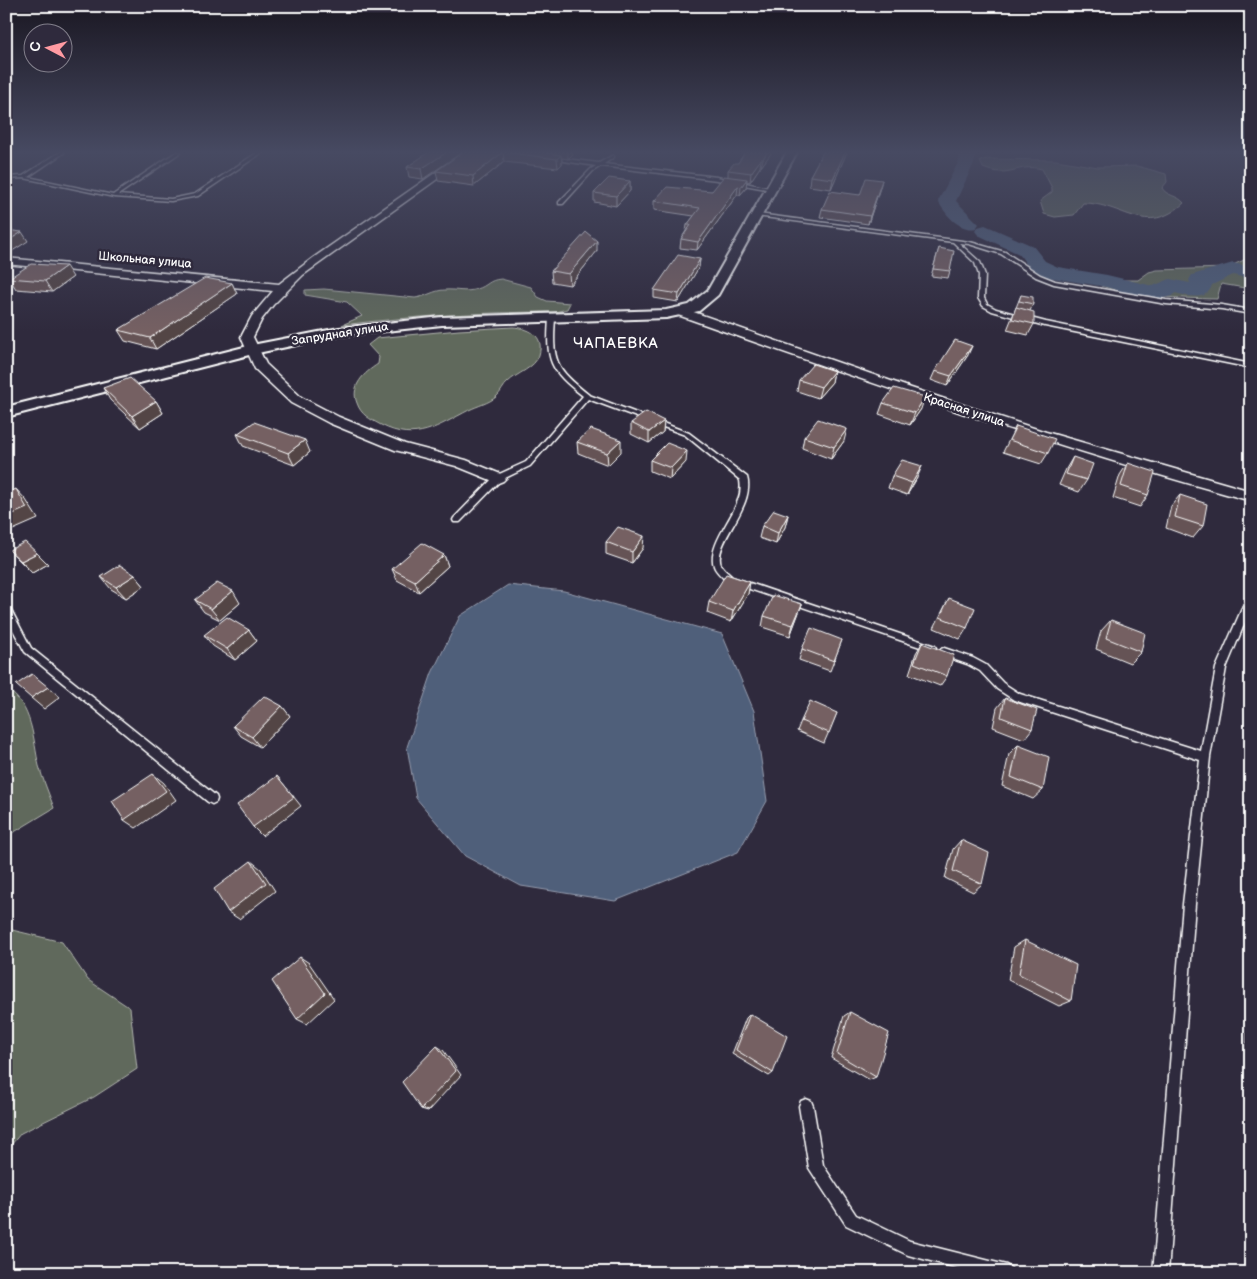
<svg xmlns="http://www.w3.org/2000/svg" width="1257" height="1279" font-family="'Balsamiq Sans',sans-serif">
	<rect width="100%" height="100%" fill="#2f2a3d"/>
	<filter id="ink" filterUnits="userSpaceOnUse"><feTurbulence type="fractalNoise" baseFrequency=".02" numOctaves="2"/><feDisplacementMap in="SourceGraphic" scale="10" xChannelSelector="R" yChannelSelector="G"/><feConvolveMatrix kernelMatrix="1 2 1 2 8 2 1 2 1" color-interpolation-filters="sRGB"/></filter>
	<g filter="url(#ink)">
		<g fill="#61695c" stroke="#b0b4ae">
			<path d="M986,159L1056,160L1098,167L1137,166L1166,174L1167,182L1162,188C1166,196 1178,195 1184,203C1145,238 1123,203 1083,203L1074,215L1055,217L1044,214L1040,201L1052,192V188L1042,169C1017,163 1010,179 983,168L980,161Z"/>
			<path d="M1251,257V289L1221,284L1217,299C1179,298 1137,298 1101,286L1102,280H1138L1149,272L1157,270L1226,268Z"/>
			<path d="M501,279L531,287L538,297L547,301L570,303L567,309L555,312C483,312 413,316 342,325L362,316L347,302L305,295V290L324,289L415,298C426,297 434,290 445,290C456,289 466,293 477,289C488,286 488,280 501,279Z"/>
			<path d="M513,327C528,328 545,335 539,355C535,368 517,373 508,382C503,386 501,393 496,397C489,403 477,406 469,410C438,426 416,443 381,425C370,419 361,415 357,403C350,386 364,373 378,364L379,357L368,345L377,338L459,330Z"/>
			<path d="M6,689C33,704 33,741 39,766C43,780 49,794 54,808L6,837Z"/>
			<polygon points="6,918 12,930 62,942 88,980 130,1008 137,1069 94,1097 21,1133 6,1151"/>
		</g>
		<polygon fill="#505e7a" stroke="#969eaf" points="508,585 564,591 722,634 754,711 767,801 738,852 615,901 521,886 465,856 416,798 407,747 432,673 460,616"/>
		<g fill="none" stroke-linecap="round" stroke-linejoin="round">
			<g fill="#505e7a" fill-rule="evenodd">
				<path d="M959,152H975V161L956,201L979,224L976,228C960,232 945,214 938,201L959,161Z"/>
				<path d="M985,225L1033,246L1045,261L1058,267L1107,275L1153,286L1170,279L1190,283L1189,280L1192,275L1233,263L1251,267V279L1233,275L1212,285C1207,302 1189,296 1175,293L1173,296L1153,300L1106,287L1046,277L1030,269L1019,254L978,235L975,231L978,227Z"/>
			</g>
			<defs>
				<g id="service">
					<polygon points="60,152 65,152 28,177 113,195 176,152 181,152 118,195 171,199 195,194 258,152 263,152 198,196 171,201 114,197 24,178 6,179 6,177 23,176"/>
					<polygon points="613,155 614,157 604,164 717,177 774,189 772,190 717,180 601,166 593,171 563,204 559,204 559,202 591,169 596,166 550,159 549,157 599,163"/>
					<polygon points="758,214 970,242 1005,252 1040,275 1055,281 1166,300 1222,305 1251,310 1251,314 1222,309 1166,304 1054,284 1036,277 1001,254 969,244 959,243 980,262 985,275 984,298 987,304 996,309 1046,322 1251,364 1251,368 1045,326 992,311 983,306 978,298 979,275 975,263 953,242 756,216 756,214"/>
					<path d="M552,316L555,318C552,361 555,368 589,395L689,433L747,477C756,507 712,543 721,565C723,570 729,573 732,577L935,646L936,648L935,650H929L726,581C722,576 716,572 714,566C707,547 733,518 738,500C741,493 741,487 740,480L685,435L588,399L530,466L501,480L460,522H454L453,520L454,518L495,476L526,462L583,396C549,370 546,361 549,318Z"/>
					<polygon points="1251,594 1251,608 1226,668 1210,757 1195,904 1168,1273 1153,1273 1183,904 1200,760 1014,700 997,689 980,671 967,664 941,655 940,652 941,649 944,648 973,658 986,665 1003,683 1020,694 1201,751 1216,668 1247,597"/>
					<polygon points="6,605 9,606 31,648 216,796 217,799 216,802 212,804 208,802 25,652 6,617"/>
					<polygon points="806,1099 811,1101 813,1106 823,1165 856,1215 910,1241 1006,1265 1011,1268 1013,1273 976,1273 908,1255 846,1225 809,1168 799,1106 801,1101"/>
				</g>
				<g id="minor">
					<polygon points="465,152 475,152 303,275 273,305 262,319 253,337 266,364 301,397 339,417 405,444 466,460 503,475 506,478 503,481 498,483 456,466 395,450 329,423 291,403 255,369 241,337 252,316 273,291 6,264 6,258 279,284 313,258"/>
					<path d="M682,308L911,388L1046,432L1251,491V501C1057,448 867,382 678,315L676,312L678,309Z"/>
				</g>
				<polygon id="tertiary" points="787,152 797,152 718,295 699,311 666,318 442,325 339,336 253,354 6,417 6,407 252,345 339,328 442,317 666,310 689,305 708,290"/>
			</defs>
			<use href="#service" stroke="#fff" stroke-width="3"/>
			<use href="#minor" stroke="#fff" stroke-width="3"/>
			<use href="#tertiary" stroke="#fff" stroke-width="4"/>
			<use href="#service" fill="#2f2a3d" fill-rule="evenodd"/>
			<use href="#minor" fill="#2f2a3d" fill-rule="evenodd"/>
			<use href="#tertiary" fill="#2f2a3d" fill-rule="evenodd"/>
		</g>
		<g fill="#655354" stroke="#fff">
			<polygon points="429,152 423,179 409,177 407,167"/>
			<polygon points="463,152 573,152 573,154 568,159 562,158 562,164 558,168 504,162 474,186 438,181 436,171"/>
			<polygon points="745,152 772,152 761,167 760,167 750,182 746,181 746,188 740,195 737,195 697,250 680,248 681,239 686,231 687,225 694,216 654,210 654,201 712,191 728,176 728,170 738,163"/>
			<polygon points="823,152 847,152 831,189 809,186 810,176"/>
			<polygon points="882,180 868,224 820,217 822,209 860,195"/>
			<polygon points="630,181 630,191 616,206 594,202 594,193"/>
			<polygon points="939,248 950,271 948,278 931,276"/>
			<polygon points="597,251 570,285 552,282 551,271"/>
			<polygon points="700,259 699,267 678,302 654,298 654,290"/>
			<polygon points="73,277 52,292 16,289 9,278"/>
			<polygon points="232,283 237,294 156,349 125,341 118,330"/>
			<polygon points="1021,295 1033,304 1030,311 1034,324 1028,335 1007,330"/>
			<polygon points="968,355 947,386 931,380 935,371"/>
			<polygon points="834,371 832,382 818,398 797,391 799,380"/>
			<polygon points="103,388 156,401 163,413 140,428 110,400"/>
			<polygon points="883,403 921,409 910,425 879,414"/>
			<polygon points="664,421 663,432 649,443 631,434 631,423"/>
			<polygon points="1016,426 1048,453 1041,464 1003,452"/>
			<polygon points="237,434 310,452 294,465 243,446"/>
			<polygon points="804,437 844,441 831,459 802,448"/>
			<polygon points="577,442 621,452 608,465 578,453"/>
			<polygon points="1073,457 1087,480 1079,492 1059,485 1066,469"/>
			<polygon points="650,460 686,462 670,479 650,471"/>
			<polygon points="1128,463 1148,495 1140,507 1113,498 1120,475"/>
			<polygon points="892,476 917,478 907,495 888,488"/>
			<polygon points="1180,495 1203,526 1193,538 1166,528 1171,506"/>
			<polygon points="788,515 785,527 776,544 759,538 762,526"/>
			<polygon points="606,542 643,548 632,563 606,554"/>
			<polygon points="9,550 48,564 32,573"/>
			<polygon points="444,555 448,566 419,592 397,580 392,569"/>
			<polygon points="135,575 144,586 126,598 111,589 101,577"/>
			<polygon points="750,582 748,594 731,622 707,613 709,602"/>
			<polygon points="949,598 967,628 960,639 934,628"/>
			<polygon points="195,600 240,603 220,620 204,612"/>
			<polygon points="802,604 790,636 762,627 764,616"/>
			<polygon points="1111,620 1141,652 1130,663 1096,649 1101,631"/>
			<polygon points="249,630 257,641 235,660 213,646 204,635"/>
			<polygon points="842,640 830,671 799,660 802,649"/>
			<polygon points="922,643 947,676 940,686 909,674 916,653"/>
			<polygon points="1005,698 1032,729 1024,739 993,727 997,708"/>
			<polygon points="282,706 290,716 260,747 241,736 233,726"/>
			<polygon points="837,713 824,743 797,731 801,721"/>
			<polygon points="1018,745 1043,790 1033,799 1002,786 1009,754"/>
			<polygon points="1251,750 1251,778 1248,777"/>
			<polygon points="961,840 982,884 973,892 945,878 953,849"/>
			<polygon points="1025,940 1071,1001 1059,1006 1008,980 1014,947"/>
			<polygon points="850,1012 876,1077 869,1080 831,1058 844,1016"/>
			<polygon points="750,1014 773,1073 769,1076 732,1054 746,1018"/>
			<polygon points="1251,1023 1251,1064 1246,1061 1247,1024"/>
		</g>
		<g fill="#524445" stroke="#fff">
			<polygon points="447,152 462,152 423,179 421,169"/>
			<polygon points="503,152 504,162 474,186 473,176"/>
			<polygon points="568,152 573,152 573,154 568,159"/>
			<polygon points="767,152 772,152 761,167 763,159"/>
			<polygon points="845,152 847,152 831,189 833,179"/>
			<polygon points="561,155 562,164 558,168 557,159"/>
			<polygon points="761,159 760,167 750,182 751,173"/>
			<polygon points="747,179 746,188 740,195 741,187"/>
			<polygon points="882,180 880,188 868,224 870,216"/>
			<polygon points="630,181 630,191 616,206 616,196"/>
			<polygon points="738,186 737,195 697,250 698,242"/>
			<polygon points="22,232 28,241 6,255 6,242"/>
			<polygon points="597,241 597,251 570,285 569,274"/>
			<polygon points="700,259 699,267 678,302 679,294"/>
			<polygon points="66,266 73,277 52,292 45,281"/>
			<polygon points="232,283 237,294 156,349 150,338"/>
			<polygon points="972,346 968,355 947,386 951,376"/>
			<polygon points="834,371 832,382 818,398 821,387"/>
			<polygon points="925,397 921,409 910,425 915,413"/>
			<polygon points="156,401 163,413 140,428 132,416"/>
			<polygon points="664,421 663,432 649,443 649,432"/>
			<polygon points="847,429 844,441 831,459 834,447"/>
			<polygon points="305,440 310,452 294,465 288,453"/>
			<polygon points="621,440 621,452 608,465 607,453"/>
			<polygon points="687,451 686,462 670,479 671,468"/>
			<polygon points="922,466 917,478 907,495 912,483"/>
			<polygon points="16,489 26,500 38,519 6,533 6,517"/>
			<polygon points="788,515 785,527 776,544 778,533"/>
			<polygon points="644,536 643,548 632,563 632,552"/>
			<polygon points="37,553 48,564 32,573 21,561"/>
			<polygon points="444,555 448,566 419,592 415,581"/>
			<polygon points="135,575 144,586 126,598 116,587"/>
			<polygon points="750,582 748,594 731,622 733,611"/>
			<polygon points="233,591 240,603 220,620 211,609"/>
			<polygon points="802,604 798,615 790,636 793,625"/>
			<polygon points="249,630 257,641 235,660 227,649"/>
			<polygon points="48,687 60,697 44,709 31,698"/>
			<polygon points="282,706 290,716 260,747 252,737"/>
			<polygon points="153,774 164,783 176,800 136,828 124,820"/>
			<polygon points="277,776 301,806 262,836 253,827"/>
			<polygon points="251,861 261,869 275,891 239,919 228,912"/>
			<polygon points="300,957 309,963 334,999 307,1024 297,1019"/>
			<polygon points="437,1046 443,1050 461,1075 428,1111 421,1109"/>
		</g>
		<g fill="#756162" stroke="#fff">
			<polygon points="429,152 447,152 421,169 407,167"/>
			<polygon points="463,152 540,152 561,155 557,159 503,152 473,176 436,171"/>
			<polygon points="745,152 767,152 763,159 761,159 751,173 728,170 734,163 738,163"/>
			<polygon points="823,152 845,152 833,179 810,176"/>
			<polygon points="724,176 747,179 741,187 738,186 698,242 681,239 691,225 687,225 700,208 654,201 667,187 712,191"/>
			<polygon points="609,178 630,181 616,196 594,193"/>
			<polygon points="866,178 882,180 870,216 822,209 830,191 860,195"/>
			<polygon points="6,230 22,232 6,242"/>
			<polygon points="586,232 597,241 569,274 551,271"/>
			<polygon points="939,248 954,251 950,271 933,269"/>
			<polygon points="678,255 700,259 679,294 654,290"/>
			<polygon points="31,264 66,266 45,281 9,278"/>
			<polygon points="205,278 232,283 150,338 118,330"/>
			<polygon points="1021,295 1033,297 1033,304 1019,301"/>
			<polygon points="1016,307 1034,312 1034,324 1012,319"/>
			<polygon points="955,340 972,346 951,376 935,371"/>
			<polygon points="813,364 834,371 821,387 799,380"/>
			<polygon points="130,378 156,401 132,416 103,388"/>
			<polygon points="894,388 925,397 915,413 883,403"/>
			<polygon points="646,412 664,421 649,432 631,423"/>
			<polygon points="818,419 847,429 834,447 804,437"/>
			<polygon points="254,422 305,440 288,453 237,434"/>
			<polygon points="1016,426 1055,439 1048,453 1009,440"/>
			<polygon points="591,429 621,440 607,453 577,442"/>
			<polygon points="667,443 687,451 671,468 650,460"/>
			<polygon points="1073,457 1093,464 1087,480 1066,474"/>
			<polygon points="902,460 922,466 912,483 892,476"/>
			<polygon points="1128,463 1155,472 1148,495 1121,486"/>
			<polygon points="16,489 27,508 6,517 6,493"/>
			<polygon points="1180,495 1207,504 1203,526 1175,517"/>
			<polygon points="774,510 788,515 778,533 762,526"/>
			<polygon points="618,527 644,536 632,552 606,542"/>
			<polygon points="25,542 37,553 21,561 9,550"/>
			<polygon points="422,543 444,555 415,581 392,569"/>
			<polygon points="120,565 135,575 116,587 101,577"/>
			<polygon points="726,574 750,582 733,611 709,602"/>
			<polygon points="217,583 233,591 211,609 195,600"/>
			<polygon points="773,595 802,604 793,625 764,616"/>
			<polygon points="949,598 975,608 967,628 940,617"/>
			<polygon points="227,617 249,630 227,649 204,635"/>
			<polygon points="1111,620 1145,633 1141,652 1106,638"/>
			<polygon points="811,628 842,640 834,661 802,649"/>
			<polygon points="922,643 954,655 947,676 914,663"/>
			<polygon points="32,674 48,687 31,698 16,685"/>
			<polygon points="264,696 282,706 252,737 233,726"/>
			<polygon points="1005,698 1037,710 1032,729 1001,717"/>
			<polygon points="810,701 837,713 829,733 801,721"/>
			<polygon points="1018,745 1049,757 1043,790 1011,777"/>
			<polygon points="153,774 166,791 124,820 112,801"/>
			<polygon points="277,776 294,797 253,827 237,805"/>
			<polygon points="961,840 989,853 982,884 953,871"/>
			<polygon points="251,861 266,883 228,912 214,889"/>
			<polygon points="1025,940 1076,965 1071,1001 1019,974"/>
			<polygon points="300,957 325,993 297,1019 272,981"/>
			<polygon points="850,1012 889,1033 876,1077 837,1054"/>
			<polygon points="750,1014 787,1036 773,1073 736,1050"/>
			<polygon points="437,1046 456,1071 421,1109 402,1082"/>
		</g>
	</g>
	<linearGradient id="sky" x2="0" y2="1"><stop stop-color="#1a1722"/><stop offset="0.46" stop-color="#474a62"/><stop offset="1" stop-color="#474a62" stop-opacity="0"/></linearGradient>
	<rect width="1257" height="331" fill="url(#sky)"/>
	<g text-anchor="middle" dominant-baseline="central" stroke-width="5" stroke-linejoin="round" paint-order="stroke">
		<g font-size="12" fill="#fff" stroke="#2f2a3d">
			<text transform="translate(145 260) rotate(5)">Школьная улица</text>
			<text transform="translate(340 334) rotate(-9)">Запрудная улица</text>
			<text transform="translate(964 410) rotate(18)">Красная улица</text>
		</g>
		<g font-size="15" letter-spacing="1" fill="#fff" stroke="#2f2a3d">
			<text x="616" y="343">ЧАПАЕВКА</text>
		</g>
	</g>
	<rect width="1257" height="1279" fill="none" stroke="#2f2a3d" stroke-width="25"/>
	<rect x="12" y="12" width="1232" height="1254" fill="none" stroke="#fff" stroke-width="2" filter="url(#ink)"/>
	<g transform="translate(48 48) rotate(276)"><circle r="24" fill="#2f2a3d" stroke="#827f8b"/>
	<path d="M0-4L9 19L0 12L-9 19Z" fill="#ff9aa2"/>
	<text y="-8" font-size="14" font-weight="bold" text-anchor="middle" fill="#ffffff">С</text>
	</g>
</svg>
